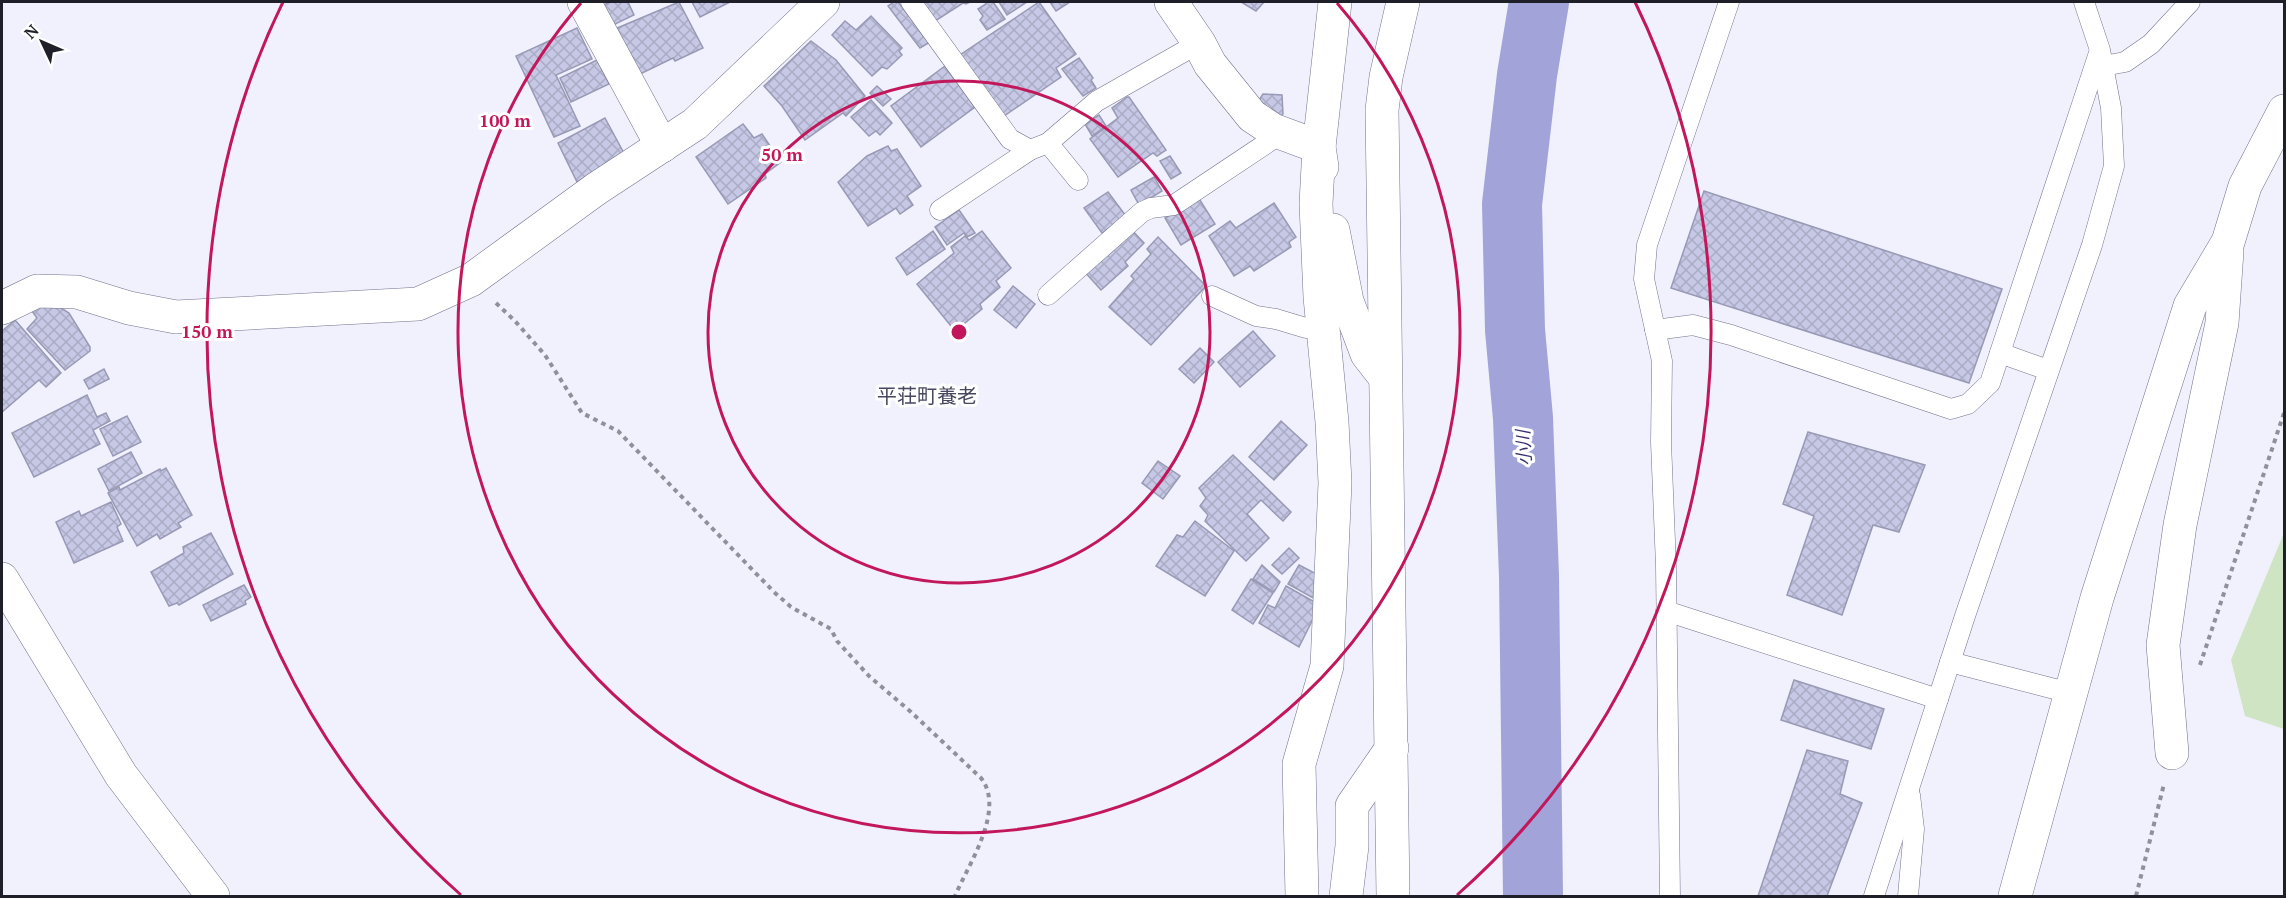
<svg xmlns="http://www.w3.org/2000/svg" width="2286" height="898" font-family="'PT Serif','Noto Sans JP',serif">
	<defs>
		<pattern id="building-cross-hatch" width="8" height="8" patternUnits="userSpaceOnUse" patternTransform="scale(1.5)"><rect width="8" height="8" fill="#c7c8e5"/><path d="M0 0l8 8M0 8l8-8" fill="none" stroke="#aaabc4"/></pattern>
	</defs>
	<rect width="100%" height="100%" fill="#f0f1fd"/>
	<polygon fill="#cee4c3" points="2284,533 2284,729 2245,716 2231,660"/>
	<g fill="none" stroke-linecap="round" stroke-linejoin="round">
		<polyline stroke="#a2a3d9" stroke-width="60" points="1533,896 1529,576 1523,418 1515,330 1512,204 1527,75 1539,2"/>
	</g>
	<g fill="url(#building-cross-hatch)" stroke="#9899b4" stroke-width="1.5">
		<polygon points="610,2 628,2 634,15 611,26 601,6"/>
		<polygon points="679,2 703,48 675,61 673,58 638,75 615,29"/>
		<polygon points="692,2 730,2 700,17"/>
		<polygon points="894,2 898,2 930,42 920,48 888,6"/>
		<polygon points="918,2 970,2 966,4 963,3 932,23"/>
		<polygon points="985,2 993,2 1005,19 987,30 980,20 983,16 978,9 986,4"/>
		<polygon points="999,2 1027,2 1007,15"/>
		<polygon points="1039,2 1076,54 1056,68 1061,77 1004,116 957,57"/>
		<polygon points="1050,2 1070,2 1056,11"/>
		<polygon points="1241,2 1264,2 1256,11"/>
		<polygon points="871,16 902,48 899,51 902,55 887,69 882,67 872,76 832,35 845,21 856,30"/>
		<polygon points="577,28 592,59 556,75 580,126 554,137 516,56"/>
		<polygon points="811,41 836,60 865,96 846,116 843,113 805,140 782,106 764,86"/>
		<polygon points="1079,58 1093,78 1091,80 1096,88 1083,96 1062,69"/>
		<polygon points="597,60 609,84 571,102 560,78"/>
		<polygon points="945,66 975,107 921,147 891,106"/>
		<polygon points="877,86 891,99 883,106 870,93"/>
		<polygon points="1263,94 1282,95 1283,114 1279,117 1259,100"/>
		<polygon points="1127,97 1129,97 1166,150 1157,156 1153,153 1118,177 1090,139 1118,118 1112,108"/>
		<polygon points="871,100 892,123 880,135 876,131 869,136 851,117"/>
		<polygon points="1099,115 1106,126 1092,136 1085,124"/>
		<polygon points="605,118 626,157 577,182 558,143"/>
		<polygon points="743,124 754,138 762,134 781,162 765,174 766,178 728,204 696,157"/>
		<polygon points="888,146 891,151 897,149 921,186 907,196 913,205 900,214 896,208 868,226 838,182 867,156"/>
		<polygon points="1170,156 1181,173 1171,179 1160,161"/>
		<polygon points="1154,177 1162,191 1139,205 1131,190"/>
		<polygon points="1704,191 2002,289 1969,383 1671,288"/>
		<polygon points="1108,192 1126,216 1102,233 1084,208"/>
		<polygon points="1198,197 1215,224 1181,245 1165,218"/>
		<polygon points="1274,203 1296,237 1289,242 1291,247 1254,271 1250,266 1234,276 1209,236 1230,221 1236,228"/>
		<polygon points="959,210 975,233 967,237 964,233 947,245 935,227"/>
		<polygon points="1130,228 1144,243 1125,262 1128,266 1101,290 1084,271"/>
		<polygon points="933,231 945,249 907,275 896,258"/>
		<polygon points="982,231 1011,268 996,281 1000,287 980,304 982,309 960,327 955,324 951,326 917,284 954,253 951,247 965,236 969,240"/>
		<polygon points="1158,237 1206,286 1151,345 1109,307 1134,279 1131,276 1151,254 1147,249"/>
		<polygon points="1013,286 1035,304 1016,328 994,310"/>
		<polygon points="39,304 58,306 69,313 90,347 90,351 65,370 27,329 37,318 32,311"/>
		<polygon points="15,320 61,373 46,387 39,380 2,412 2,331"/>
		<polygon points="1253,331 1275,356 1240,387 1218,362"/>
		<polygon points="1200,348 1214,362 1194,383 1179,369"/>
		<polygon points="104,369 109,379 89,389 84,380"/>
		<polygon points="87,395 97,417 106,413 110,421 93,430 100,444 34,477 12,433"/>
		<polygon points="127,416 141,442 113,456 100,429"/>
		<polygon points="1281,421 1307,445 1274,480 1249,457"/>
		<polygon points="1808,432 1925,465 1899,532 1873,525 1842,615 1787,595 1814,516 1783,504"/>
		<polygon points="131,452 142,473 109,491 98,469"/>
		<polygon points="1233,455 1291,512 1283,521 1261,500 1247,514 1269,538 1246,561 1205,521 1208,515 1200,506 1206,498 1199,488"/>
		<polygon points="1158,461 1180,476 1163,499 1142,483"/>
		<polygon points="166,468 192,515 178,523 181,527 160,539 157,534 137,546 108,493 119,487 120,490 160,469 161,471"/>
		<polygon points="111,502 121,524 117,527 123,541 74,563 56,522 79,511 81,516"/>
		<polygon points="1195,521 1234,551 1205,596 1156,566 1177,535 1183,537"/>
		<polygon points="211,533 233,574 179,605 177,603 169,606 151,572 184,553 183,547"/>
		<polygon points="1289,548 1299,558 1282,574 1272,565"/>
		<polygon points="1262,565 1280,582 1274,592 1253,579"/>
		<polygon points="1299,565 1326,579 1315,599 1288,584"/>
		<polygon points="1251,579 1273,593 1253,624 1232,610"/>
		<polygon points="244,585 251,597 245,601 246,604 211,621 203,605"/>
		<polygon points="1286,586 1320,605 1299,647 1259,623 1268,605 1275,608"/>
		<polygon points="1794,680 1884,709 1871,749 1781,720"/>
		<polygon points="1807,750 1848,761 1840,794 1862,803 1827,896 1758,896"/>
	</g>
	<g fill="none" stroke-linecap="round" stroke-linejoin="round">
		<defs>
			<g id="lane">
				<polyline points="911,2 1010,139 1030,150 1048,143 1097,101 1199,43"/>
				<polyline points="2103,66 2125,62 2151,44 2190,2"/>
				<polyline points="1048,143 1078,180"/>
				<polyline points="940,210 1030,150"/>
				<polyline points="1048,295 1142,212 1151,208 1174,205 1282,133"/>
				<polyline points="1212,296 1256,316 1276,319 1306,328 1322,327"/>
				<polyline points="1655,330 1693,325 1731,335 1951,409 1968,404 1990,383 2099,53"/>
				<polyline points="2000,353 2048,370"/>
				<polyline points="1666,611 1938,699"/>
				<polyline points="1950,662 2070,693"/>
				<polyline points="1670,896 1666,566 1661,442 1662,361 1644,279 1647,245 1729,2"/>
				<polyline points="1874,896 1965,616 2092,245 2114,166 2111,108 2100,50 2084,2"/>
				<polyline points="1908,896 1914,829 1910,795"/>
			</g>
			<g id="street">
				<polyline points="584,2 662,146"/>
				<polyline points="1171,2 1199,43 1210,64 1252,116 1273,130 1319,147 1322,167"/>
				<polyline points="1333,230 1347,301 1367,354 1385,377"/>
				<polyline points="2,308 37,291 77,292 129,308 176,317 418,304 471,280 596,189 695,124 823,2"/>
				<polyline points="2,579 121,775 213,896"/>
				<polyline points="2172,753 2163,645 2180,525 2222,323 2227,251"/>
				<polyline points="1302,896 1299,764 1327,666 1335,483 1332,422 1320,297 1316,204 1319,147 1335,2"/>
				<polyline points="1346,896 1352,846 1352,806 1392,748"/>
				<polyline points="2015,896 2097,598 2190,306 2228,242 2245,186 2284,111"/>
			</g>
			<polyline id="secondary" points="1393,896 1382,110 1386,77 1403,2"/>
		</defs>
		<use href="#lane" stroke="#71728c" stroke-width="21"/>
		<use href="#street" stroke="#71728c" stroke-width="34"/>
		<use href="#secondary" stroke="#71728c" stroke-width="34"/>
		<g stroke="#8f909b" stroke-width="4" stroke-dasharray="4.5 4.5" stroke-linecap="butt">
			<path d="M496,303L515,321L545,355L582,413L618,431L774,592L791,607L831,629L837,641L869,676L911,712L981,778C1006,810 968,865 955,896"/>
			<polyline points="2200,665 2284,413"/>
			<polyline points="2136,896 2164,784"/>
		</g>
		<use href="#lane" stroke="#fff" stroke-width="20"/>
		<use href="#street" stroke="#fff" stroke-width="33"/>
		<use href="#secondary" stroke="#fff" stroke-width="33"/>
	</g>
	<g fill="none" stroke="#c2185b" stroke-width="3">
		<circle cx="959" cy="332" r="251"/>
		<path d="M1337 3A501 501 0 1 1 581 3"/>
		<path d="M461 895A752 752 0 0 1 283 2M1635 2A752 752 0 0 1 1457 895"/>
	</g>
	<g text-anchor="middle" dominant-baseline="central" stroke-width="6" stroke-linejoin="round" paint-order="stroke">
		<g font-size="18" font-style="italic" fill="#363071" stroke="#fff">
			<text transform="translate(1523 448) rotate(-93)">小川</text>
		</g>
		<g font-size="20" fill="#47485f" stroke="#fff">
			<text x="927" y="395">平荘町養老</text>
		</g>
	</g>
	<circle cx="959" cy="332" r="9" fill="#c2185b" stroke="#fff" stroke-width="3"/>
	<g font-size="18" text-anchor="middle" font-weight="bold" fill="#c2185b" stroke="#fff" stroke-width="6" stroke-linejoin="round" paint-order="stroke">
		<text x="505" y="127">100 m</text>
		<text x="782" y="161">50 m</text>
		<text x="207" y="338">150 m</text>
	</g>
	<rect width="2286" height="898" fill="none" stroke="#1f1f29" stroke-width="6"/>
	<g transform="translate(42 42) rotate(314)" stroke="#ffffff" stroke-width="4.5" paint-order="stroke">
	<path d="M0-4.5L10 22L0 15L-10 22Z" fill="#1f1f29"/>
	<text y="-9" font-size="16" font-weight="bold" text-anchor="middle" fill="#1f1f29">N</text>
	</g>
</svg>
